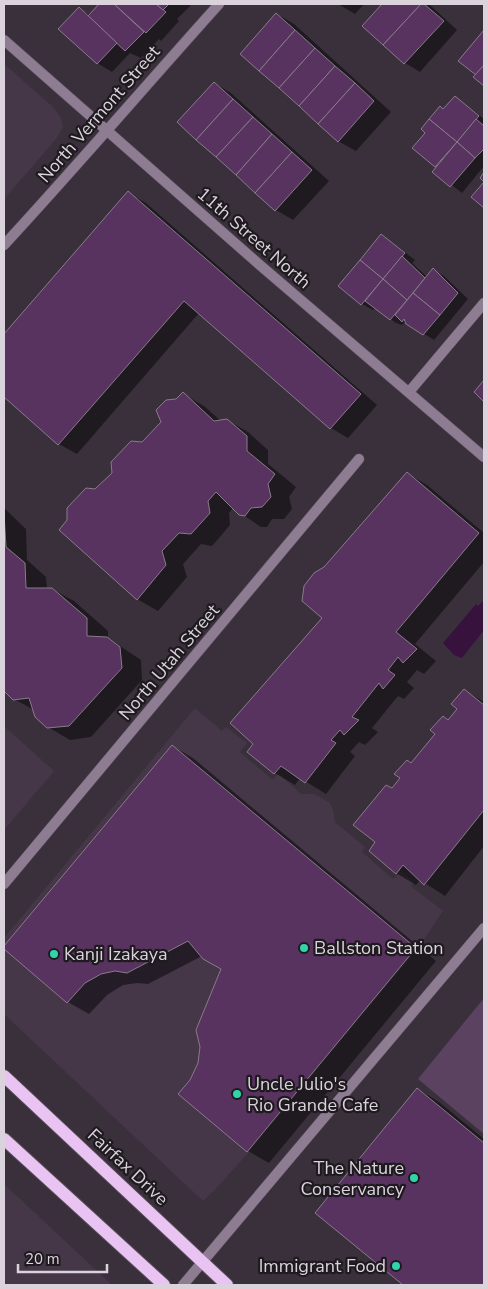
<svg xmlns="http://www.w3.org/2000/svg" width="488" height="1289" font-family="'Nunito Sans',sans-serif">
	<rect width="100%" height="100%" fill="#3a303c"/>
	<g fill="#453648">
		<polygon points="4,64 53,107 61,118 63,127 56,139 4,199"/>
		<polygon points="195,708 222,731 226,727 247,743 240,752 273,780 278,773 301,794 314,794 329,802 333,809 335,822 365,847 362,852 393,879 402,871 414,882 411,886 443,911 417,950 248,1153 215,1190 203,1201 4,1014 4,938"/>
		<polygon points="4,726 54,771 4,830"/>
		<polygon points="4,1184 112,1285 4,1285"/>
	</g>
	<polygon fill="#5b4261" points="484,998 484,1134 418,1079"/>
	<polygon fill="#36123d" points="483,601 484,630 462,658 454,655 443,643 476,604 478,606"/>
	<g fill="#0007">
		<polygon points="100,4 192,4 177,19 179,21 161,41 159,39 141,58 130,53 112,72 97,63 79,9 90,15"/>
		<polygon points="338,4 364,4 355,14"/>
		<polygon points="384,4 429,4 457,30 420,72 405,63 364,26"/>
		<polygon points="277,14 294,24 391,112 356,151 338,141"/>
		<polygon points="484,32 484,83 460,61"/>
		<polygon points="214,83 231,93 329,181 293,220 276,210 179,122"/>
		<polygon points="455,97 484,119 484,166 462,193 434,171 437,167 413,148"/>
		<polygon points="128,193 146,203 377,405 348,438 331,428 199,313 77,454 59,444 4,396 4,335"/>
		<polygon points="382,235 415,260 412,263 427,277 433,270 444,276 468,299 434,340 405,322 402,325 396,323 375,308 373,310 362,304 340,285"/>
		<polygon points="183,394 204,406 221,421 227,420 248,432 268,450 268,464 296,487 289,497 292,509 284,519 272,519 267,527 261,527 233,508 229,513 230,525 212,546 201,544 183,564 187,577 158,611 137,599 96,490 162,422"/>
		<polygon points="407,473 427,485 484,533 484,562 415,644 436,661 424,674 417,670 407,682 414,688 404,699 398,696 372,728 378,732 365,745 359,742 350,752 355,756 326,794 300,778 295,785 275,773 248,752 323,617 325,568"/>
		<polygon points="4,508 26,529 27,560 46,577 47,589 52,589 74,601 108,631 108,638 141,660 142,680 91,737 70,740 48,727 34,710 14,699 4,689"/>
		<polygon points="464,690 484,702 484,846 445,896 420,880 416,885 396,873 377,841 393,790 458,708"/>
		<polygon points="172,746 193,758 436,961 269,1163 248,1151 180,1094 191,1080 199,1064 222,968 202,956 148,984 137,983 123,985 107,995 89,1014 68,1002"/>
		<polygon points="418,1089 439,1102 484,1139 484,1285 405,1285 317,1213"/>
	</g>
	<g fill="#593360" stroke="#877c8a">
		<polygon points="99,4 114,4 144,32 125,51 88,16"/>
		<polygon points="114,4 156,4 166,12 146,33"/>
		<polygon points="156,4 169,4 163,10"/>
		<polygon points="382,4 421,4 383,45 362,26"/>
		<polygon points="421,4 424,4 444,21 404,64 383,45"/>
		<polygon points="79,7 117,43 97,64 58,29"/>
		<polygon points="276,13 295,30 259,71 240,54"/>
		<polygon points="295,30 315,48 279,88 259,71"/>
		<polygon points="484,30 484,65 476,75 458,61"/>
		<polygon points="315,48 335,66 299,106 279,88"/>
		<polygon points="484,65 484,86 473,77"/>
		<polygon points="335,66 355,83 318,124 299,106"/>
		<polygon points="214,82 233,99 196,140 177,122"/>
		<polygon points="355,83 374,101 338,142 318,124"/>
		<polygon points="455,96 479,116 457,142 429,119 440,106 443,109"/>
		<polygon points="233,99 253,117 216,157 196,140"/>
		<polygon points="253,117 272,134 236,175 216,157"/>
		<polygon points="429,119 457,142 435,167 412,148 425,133 421,129"/>
		<polygon points="476,119 484,126 484,149 475,158 457,142"/>
		<polygon points="272,134 292,152 255,193 236,175"/>
		<polygon points="457,142 475,158 450,187 432,172"/>
		<polygon points="292,152 312,170 275,211 255,193"/>
		<polygon points="484,172 484,208 471,197 484,182 480,178"/>
		<polygon points="128,191 361,394 330,429 184,301 58,445 4,397 4,334"/>
		<polygon points="381,234 405,253 383,279 360,260"/>
		<polygon points="402,256 425,278 407,300 383,279"/>
		<polygon points="360,260 383,279 361,305 338,286"/>
		<polygon points="433,268 458,293 440,315 413,293"/>
		<polygon points="383,279 407,300 390,320 365,301"/>
		<polygon points="413,293 440,315 423,335 406,324 404,319 402,322 395,315"/>
		<polygon points="484,380 484,402 474,392"/>
		<polygon points="183,392 214,421 227,419 247,436 247,451 275,474 268,484 271,497 262,507 251,508 245,516 239,515 216,492 208,501 210,513 191,534 179,533 162,551 166,565 137,600 59,530 67,520 67,508 86,488 95,489 112,473 111,462 131,441 142,442 161,422 156,410 166,400 176,399"/>
		<polygon points="407,472 479,533 396,632 417,649 403,663 398,657 388,670 395,675 383,689 379,683 352,717 359,720 344,735 340,730 331,740 336,743 305,783 281,766 274,774 247,752 253,744 230,723 322,618 302,601 304,586 314,573 324,567"/>
		<polygon points="4,514 6,547 25,563 26,588 52,588 87,618 87,636 107,637 120,647 122,668 69,726 47,728 35,717 29,698 13,700 4,691"/>
		<polygon points="464,689 484,705 484,810 424,885 403,865 396,874 369,851 375,842 353,825 386,785 392,788 400,778 394,774 407,760 411,763 435,734 430,730 443,716 448,720 457,709 451,704"/>
		<polygon points="172,745 416,948 247,1152 178,1094 190,1080 198,1063 200,1047 196,1030 221,969 203,959 188,941 127,973 115,971 101,974 85,983 67,1003 4,949 4,946"/>
		<polygon points="417,1088 484,1143 484,1285 403,1285 315,1213"/>
	</g>
	<g fill="none" stroke-linecap="round" stroke-linejoin="round">
		<defs>
			<g id="street">
				<polyline points="4,40 261,266 484,457"/>
				<path d="M4,245C77,166 147,84 219,4"/>
				<polyline points="409,392 484,303"/>
				<polyline points="4,884 359,459"/>
				<polyline points="183,1285 484,928"/>
			</g>
			<g id="primary">
				<polyline points="4,1076 227,1285"/>
				<polyline points="4,1139 164,1285"/>
			</g>
		</defs>
		<use href="#street" stroke="#574d59" stroke-width="11"/>
		<use href="#primary" stroke="#574d59" stroke-width="14"/>
		<use href="#street" stroke="#8e7c92" stroke-width="10"/>
		<use href="#primary" stroke="#e9c3f1" stroke-width="12"/>
	</g>
	<g fill="#2fd4aa" stroke="#1e1a1f" stroke-width="2">
		<circle cx="304" cy="948" r="5"/>
		<circle cx="54" cy="954" r="5"/>
		<circle cx="237" cy="1094" r="5"/>
		<circle cx="414" cy="1178" r="5"/>
		<circle cx="396" cy="1266" r="5"/>
	</g>
	<g text-anchor="middle" dominant-baseline="central" stroke-width="4.5" stroke-linejoin="round" paint-order="stroke">
		<g font-size="18" fill="#dad3db" stroke="#1e1a1f">
			<text transform="translate(99 114) rotate(-49)">North Vermont Street</text>
			<text transform="translate(254 238) rotate(41)">11th Street North</text>
			<text transform="translate(169 662) rotate(-50)">North Utah Street</text>
			<text transform="translate(128 1167) rotate(43)">Fairfax Drive</text>
		</g>
		<g font-size="18" fill="#dad3db" stroke="#1e1a1f" text-anchor="start">
			<text x="314" y="948">Ballston Station</text>
			<text x="64" y="954">Kanji Izakaya</text>
			<text x="247" y="1084">Uncle Julio's<tspan x="247" dy="21">Rio Grande Cafe</tspan></text>
			<text x="404" y="1168" text-anchor="end">The Nature<tspan x="404" dy="21">Conservancy</tspan></text>
			<text x="386" y="1266" text-anchor="end">Immigrant Food</text>
		</g>
	</g>
	<rect width="488" height="1289" fill="none" stroke="#dad3db" stroke-width="10"/>
	<path d="M18 1264v8h89v-8" fill="none" stroke="#dad3db" stroke-width="2.5"/>
	<text x="25" y="1264" font-size="15" fill="#dad3db" stroke="#1e1a1f" stroke-width="4" paint-order="stroke">20 m</text>
</svg>
